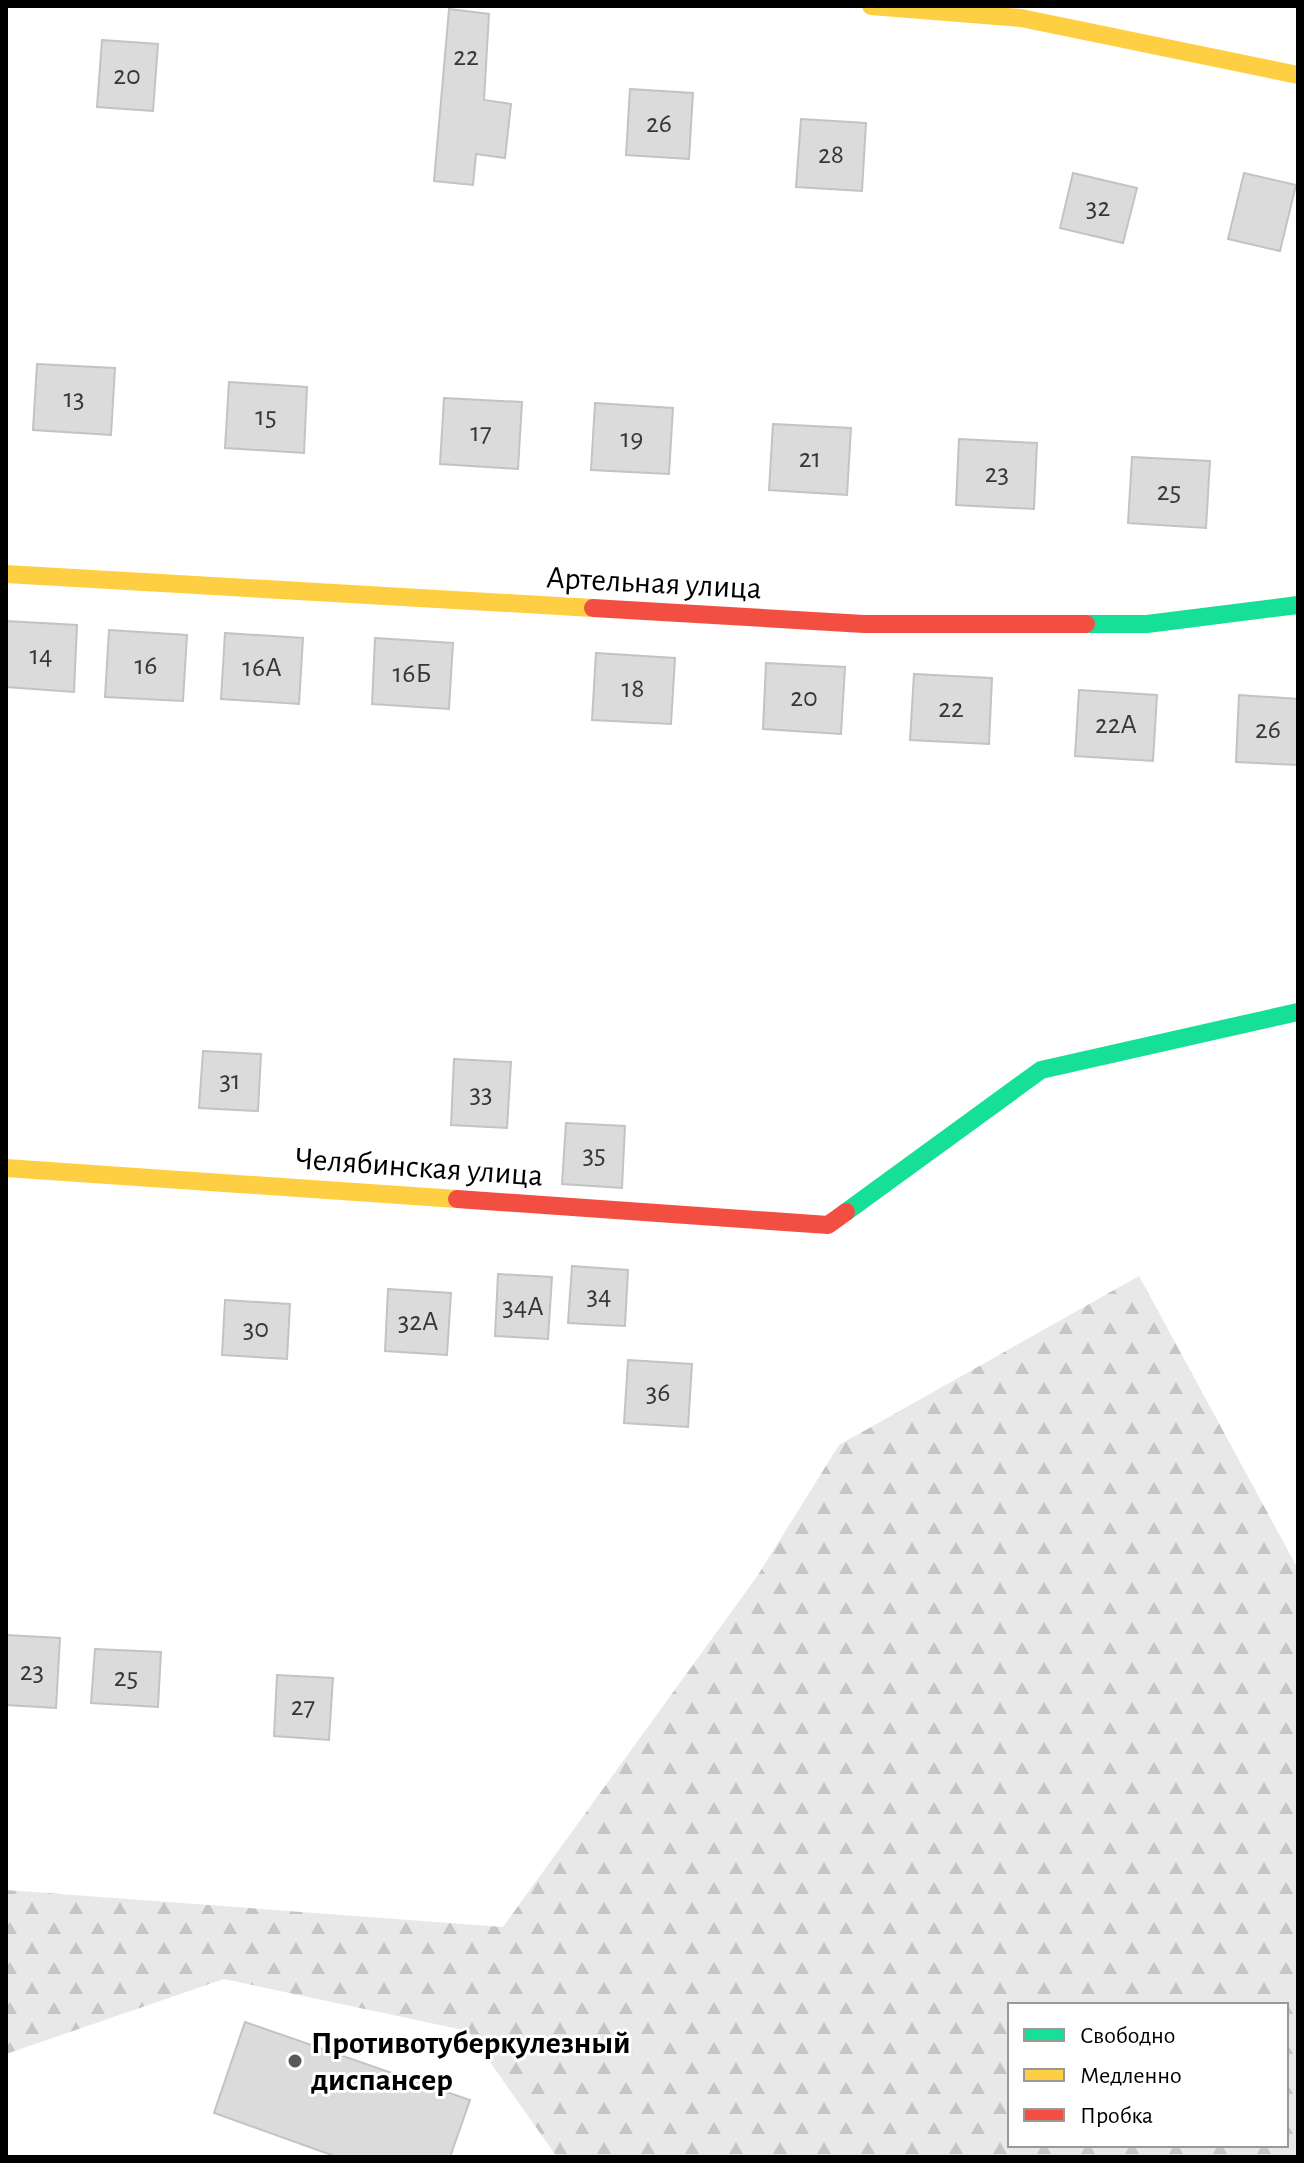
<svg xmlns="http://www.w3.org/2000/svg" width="1304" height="2163" font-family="'Alegreya Sans',sans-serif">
	<defs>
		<pattern id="forest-firs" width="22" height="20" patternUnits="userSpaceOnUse" patternTransform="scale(2)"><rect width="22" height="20" fill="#e8e8e8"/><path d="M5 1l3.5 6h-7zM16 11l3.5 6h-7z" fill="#c5c5c5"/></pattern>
	</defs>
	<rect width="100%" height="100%" fill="#fff"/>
	<path fill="url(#forest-firs)" fill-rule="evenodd" d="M1139,1276L1298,1569V2157H557L468,2031L224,1979L6,2054V1890L503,1927L758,1575L839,1445ZM1010,2005H1286V2145H1010Z"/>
	<g fill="#dbdbdb" stroke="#c3c3c3" stroke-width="2">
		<polygon points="449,9 489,14 484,100 511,104 505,158 476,154 473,185 434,181"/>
		<polygon points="102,40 158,44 153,111 97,107"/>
		<polygon points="630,89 693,93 689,159 626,155"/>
		<polygon points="801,119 866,123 862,191 796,187"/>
		<polygon points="1073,173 1137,188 1123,243 1060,228"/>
		<polygon points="1244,173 1296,185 1280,251 1228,239"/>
		<polygon points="37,364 115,368 111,435 33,430"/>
		<polygon points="229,382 307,387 304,453 225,448"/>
		<polygon points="444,398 522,402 518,469 440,464"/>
		<polygon points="595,403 673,408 669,474 591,470"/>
		<polygon points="773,424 851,428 847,495 769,490"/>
		<polygon points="959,439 1037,443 1034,509 956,505"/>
		<polygon points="1132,457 1210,461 1206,528 1128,523"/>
		<polygon points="6,621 77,625 74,692 6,687"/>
		<polygon points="109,630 187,635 183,701 105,697"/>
		<polygon points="225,633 303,638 299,704 221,699"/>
		<polygon points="375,638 453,643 449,709 372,704"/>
		<polygon points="596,653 675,658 671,724 592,720"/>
		<polygon points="766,663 845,667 841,734 763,729"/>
		<polygon points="914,674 992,678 989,744 910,740"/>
		<polygon points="1079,690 1157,695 1153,761 1075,756"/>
		<polygon points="1239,695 1298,699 1298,765 1236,762"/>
		<polygon points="203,1051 261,1054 258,1111 199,1108"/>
		<polygon points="454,1059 511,1062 507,1128 451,1125"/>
		<polygon points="566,1123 625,1126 622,1188 562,1184"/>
		<polygon points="572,1266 628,1270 625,1326 568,1323"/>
		<polygon points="498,1274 552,1277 548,1339 495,1336"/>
		<polygon points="388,1289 451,1293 447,1355 385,1351"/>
		<polygon points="225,1300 290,1304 287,1359 222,1355"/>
		<polygon points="628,1360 692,1364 688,1427 624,1423"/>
		<polygon points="6,1635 60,1638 56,1708 6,1705"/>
		<polygon points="95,1649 161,1652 158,1707 91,1703"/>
		<polygon points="277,1675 333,1678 329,1740 274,1736"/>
		<polygon points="245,2022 470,2100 450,2157 337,2157 214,2113"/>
	</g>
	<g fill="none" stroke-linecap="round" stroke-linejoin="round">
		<g stroke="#16e098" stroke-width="18">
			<polyline points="1086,624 1147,624 1298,605"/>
			<polyline points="846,1212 1041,1070 1298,1012"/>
		</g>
		<g stroke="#ffcf43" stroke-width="18">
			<polyline points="871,6 1021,18 1298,75"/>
			<polyline points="6,574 593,608"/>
			<polyline points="6,1168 457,1199"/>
		</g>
		<g stroke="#f24e42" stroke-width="18">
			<polyline points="593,608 864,624 1086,624"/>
			<polyline points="457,1199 828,1225 846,1212"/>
		</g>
	</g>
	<circle fill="#595959" stroke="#fff" stroke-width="3" cx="295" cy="2061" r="8"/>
	<g text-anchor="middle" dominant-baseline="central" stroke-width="6" stroke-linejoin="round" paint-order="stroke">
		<g font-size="28" fill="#373737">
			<text x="466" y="57">22</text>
			<text x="127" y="76">20</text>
			<text x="659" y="124">26</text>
			<text x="831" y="155">28</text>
			<text x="1098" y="208">32</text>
			<text x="74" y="399">13</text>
			<text x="266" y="417">15</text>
			<text x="481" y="433">17</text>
			<text x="632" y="439">19</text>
			<text x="810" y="459">21</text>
			<text x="997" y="474">23</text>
			<text x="1169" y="492">25</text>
			<text x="41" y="656">14</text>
			<text x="146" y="666">16</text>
			<text x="262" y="668">16А</text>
			<text x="412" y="674">16Б</text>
			<text x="633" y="689">18</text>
			<text x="804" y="698">20</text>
			<text x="951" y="709">22</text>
			<text x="1116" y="725">22А</text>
			<text x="1268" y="730">26</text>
			<text x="230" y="1081">31</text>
			<text x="481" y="1094">33</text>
			<text x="594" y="1155">35</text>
			<text x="599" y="1296">34</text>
			<text x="523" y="1307">34А</text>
			<text x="418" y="1322">32А</text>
			<text x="256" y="1329">30</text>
			<text x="658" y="1393">36</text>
			<text x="32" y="1672">23</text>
			<text x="126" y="1678">25</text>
			<text x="303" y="1707">27</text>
		</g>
		<g font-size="32" fill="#000" stroke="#fff">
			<text transform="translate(654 583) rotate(3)">Артельная улица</text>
			<text transform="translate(419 1167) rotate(4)">Челябинская улица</text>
		</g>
		<g font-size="32" font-weight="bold" fill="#000" stroke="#fff" text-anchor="start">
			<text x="311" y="2043">Противотуберкулезный<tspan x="311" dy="37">диспансер</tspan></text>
		</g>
	</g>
	<rect width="1304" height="2163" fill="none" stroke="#000000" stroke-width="16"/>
	<rect x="1008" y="2003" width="280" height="144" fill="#ffffff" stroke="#999999" stroke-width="2"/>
	<rect x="1024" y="2029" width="40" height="12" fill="#16e098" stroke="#999999" stroke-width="2"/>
	<text x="1080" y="2043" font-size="24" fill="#000000">Свободно</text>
	<rect x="1024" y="2069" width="40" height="12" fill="#ffcf43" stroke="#999999" stroke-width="2"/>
	<text x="1080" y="2083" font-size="24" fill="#000000">Медленно</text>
	<rect x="1024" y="2109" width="40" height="12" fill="#f24e42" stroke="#999999" stroke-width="2"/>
	<text x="1080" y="2123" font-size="24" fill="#000000">Пробка</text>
</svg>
